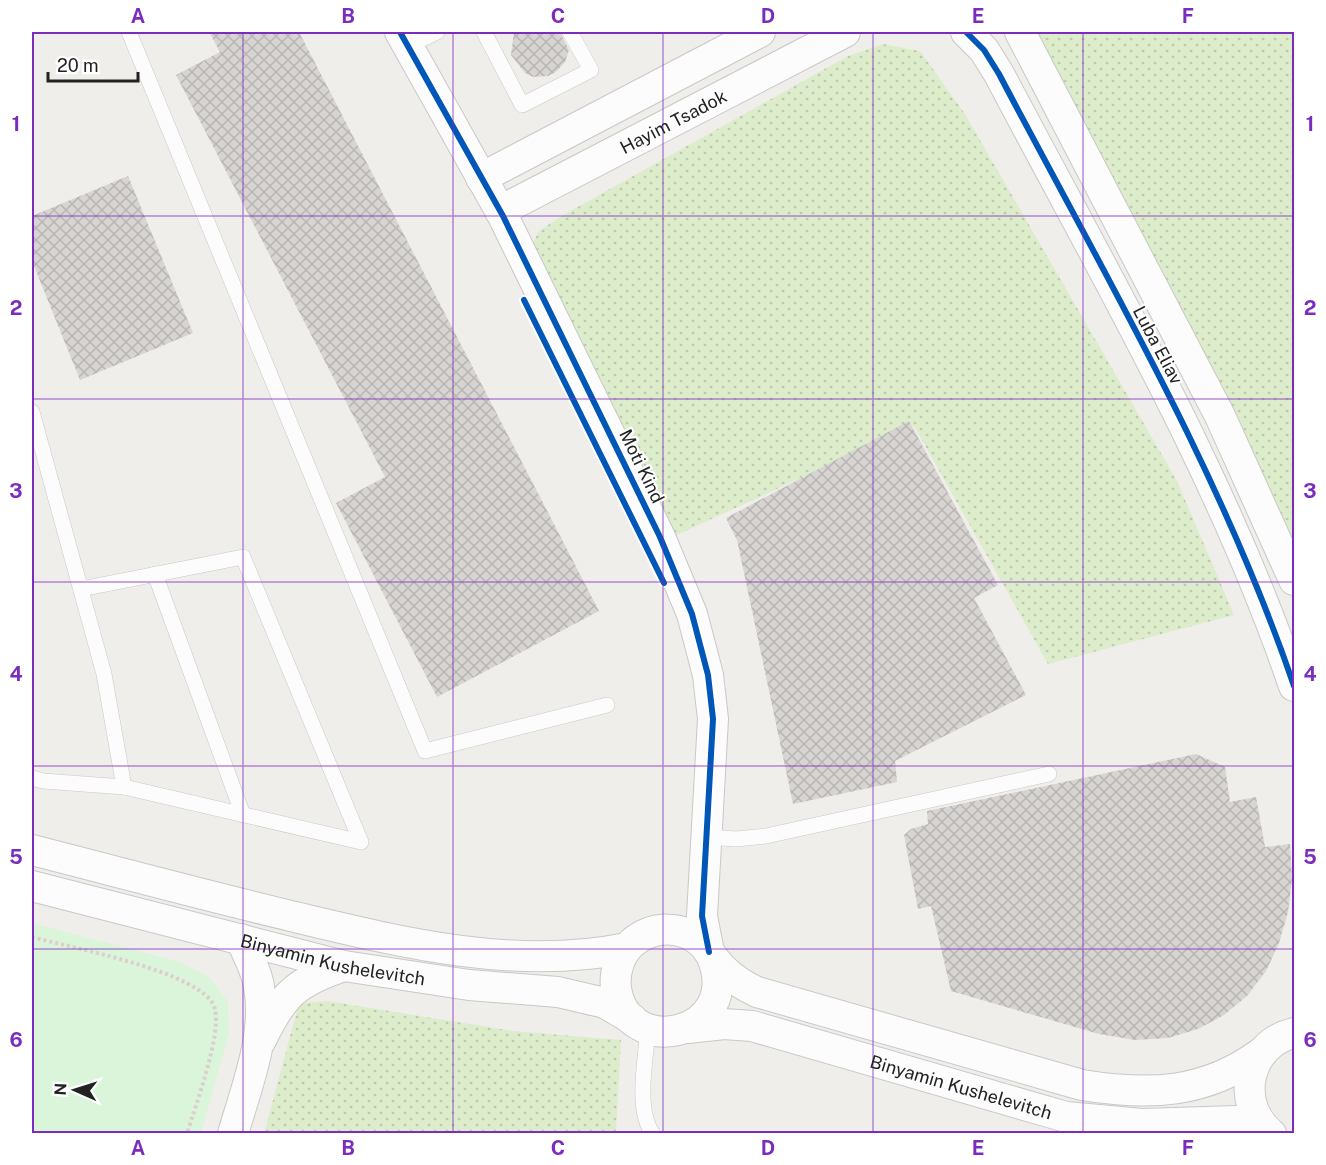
<svg xmlns="http://www.w3.org/2000/svg" width="1326" height="1165" font-family="'Public Sans',sans-serif">
	<defs>
		<pattern id="grass-dots" width="8" height="8" patternUnits="userSpaceOnUse" patternTransform="scale(1.5)"><rect width="8" height="8" fill="#ddeccb"/><path d="M2 2h.1M6 6h.1" fill="none" stroke="#bdcaae" stroke-width="1.8" stroke-linecap="round"/></pattern>
		<pattern id="building-cross-hatch" width="8" height="8" patternUnits="userSpaceOnUse" patternTransform="scale(1.5)"><rect width="8" height="8" fill="#d7d4d2"/><path d="M0 0l8 8M0 8l8-8" fill="none" stroke="#b8b6b4"/></pattern>
	</defs>
	<rect width="100%" height="100%" fill="#f0eeeb"/>
	<g fill="url(#grass-dots)">
		<polygon points="1032,32 1294,32 1294,558"/>
		<polygon points="883,44 920,51 965,114 1177,481 1234,615 1048,664 914,426 668,539 531,247 539,231 565,214 848,56"/>
		<polygon points="327,1001 513,1031 621,1040 616,1133 264,1134 299,1003"/>
	</g>
	<polygon fill="#daf5da" points="32,923 180,962 209,977 228,1002 229,1034 201,1133 32,1133"/>
	<g fill="url(#building-cross-hatch)">
		<polygon points="209,32 299,32 599,611 437,697 336,503 385,477 176,75 220,52"/>
		<polygon points="514,32 560,32 569,50 565,62 556,72 548,76 533,77 525,73 511,55"/>
		<polygon points="128,176 193,333 80,380 32,261 32,216"/>
		<polygon points="909,421 998,585 974,598 1026,695 895,761 897,782 793,804 737,540 726,518"/>
		<polygon points="1196,754 1225,767 1230,802 1256,797 1265,847 1290,844 1292,879 1288,912 1279,943 1266,971 1247,996 1224,1015 1198,1029 1168,1038 1135,1040 1099,1034 951,991 931,906 918,909 904,835 911,829 928,824 927,811"/>
	</g>
	<g fill="none" stroke-linecap="round" stroke-linejoin="round">
		<defs>
			<g id="service">
				<polyline points="129,32 425,751 607,705"/>
				<polyline points="484,32 522,105 591,70 570,32"/>
				<polyline points="408,46 437,32"/>
				<polyline points="32,412 104,674 124,787 43,781 32,778"/>
				<polyline points="155,574 243,815"/>
				<polyline points="81,589 243,557 361,842 124,787"/>
				<polyline points="707,837 736,839 766,836 1049,774"/>
				<path d="M648,1029C646,1058 635,1110 653,1134"/>
			</g>
			<g id="minor">
				<polyline points="400,32 503,216 660,537 692,614 708,675 713,719 702,916 709,952"/>
				<path d="M966,32L984,50L999,74C1104,274 1221,472 1294,686"/>
				<polyline points="1020,32 1220,416 1294,580"/>
				<polyline points="481,178 760,32"/>
				<path id="s1" d="M500,211L845,32"/>
				<path d="M32,850C118,872 204,895 291,916C399,942 515,971 627,948"/>
				<path id="s2" d="M32,886L344,966L469,985L558,992L605,1003L632,1019"/>
				<path d="M712,957C744,1035 626,1062 616,988C614,972 620,953 632,943C653,925 683,925 703,944C710,952 715,962 723,969C733,979 744,986 757,992L1082,1085C1149,1096 1205,1094 1261,1053"/>
				<path id="s3" d="M688,1028L724,1024L752,1026L1066,1117L1142,1124L1237,1121L1256,1126L1270,1134"/>
				<path d="M261,1040C283,994 296,982 344,966"/>
				<path d="M233,1134C246,1088 268,1035 259,987C257,971 247,954 241,939"/>
				<path d="M1271,1134C1234,1103 1247,1044 1294,1033"/>
			</g>
		</defs>
		<use href="#service" stroke="#c9c8c7" stroke-width="16"/>
		<use href="#minor" stroke="#c9c8c7" stroke-width="32"/>
		<path stroke="#dccecd" stroke-width="4" stroke-dasharray="3 3" stroke-linecap="butt" d="M32,937C67,947 206,972 215,1009C221,1038 196,1103 187,1134"/>
		<use href="#service" stroke="#fdfcfc" stroke-width="15"/>
		<use href="#minor" stroke="#fdfcfc" stroke-width="30"/>
		<defs>
			<g id="cycleway">
				<polyline points="400,32 503,216 660,537 692,614 708,675 713,719 702,916 709,952"/>
				<path d="M966,32L984,50L999,74C1104,274 1221,472 1294,686"/>
				<polyline points="524,300 664,583"/>
			</g>
		</defs>
		<use href="#cycleway" stroke="#fff" stroke-width="10"/>
		<use href="#cycleway" stroke="#0057b8" stroke-width="6"/>
	</g>
	<path fill="none" stroke="#7b2cbf" stroke-width="1.5" stroke-opacity="0.55" d="M243,32V1134M453,32V1134M663,32V1134M873,32V1134M1083,32V1134M32,216H1294M32,399H1294M32,582H1294M32,766H1294M32,949H1294"/>
	<g text-anchor="middle" dominant-baseline="central" stroke-width="4.5" stroke-linejoin="round" paint-order="stroke">
		<g font-size="18" fill="#222" stroke="#fff">
			<text stroke="none"><textPath href="#s1" startOffset="195">Hayim Tsadok</textPath></text>
			<text transform="translate(1158 345) rotate(62)">Luba Eliav</text>
			<text transform="translate(642 466) rotate(64)">Moti Kind</text>
			<text stroke="none"><textPath href="#s2" startOffset="310">Binyamin Kushelevitch</textPath></text>
			<text stroke="none"><textPath href="#s3" startOffset="282">Binyamin Kushelevitch</textPath></text>
		</g>
	</g>
	<rect width="1326" height="1165" fill="none" stroke="#ffffff" stroke-width="66"/>
	<g transform="translate(75 1090) rotate(273)" stroke="#ffffff" stroke-width="4.5" paint-order="stroke">
	<path d="M0-4.5L10 22L0 15L-10 22Z" fill="#222222"/>
	<text y="-9" font-size="16" font-weight="bold" text-anchor="middle" fill="#222222">N</text>
	</g>
	<path d="M48 72v9h90v-9" fill="none" stroke="#222222" stroke-width="3"/>
	<text x="57" y="72" font-size="18" fill="#222222" stroke="#ffffff" stroke-width="4.5" paint-order="stroke">20 m</text>
	<rect x="33" y="33" width="1260" height="1099" fill="none" stroke="#7b2cbf" stroke-width="2"/>
	<g font-size="20" text-anchor="middle" font-weight="bold" fill="#7b2cbf">
		<text x="138" y="23">A</text>
		<text x="348" y="23">B</text>
		<text x="558" y="23">C</text>
		<text x="768" y="23">D</text>
		<text x="978" y="23">E</text>
		<text x="1188" y="23">F</text>
		<text x="16" y="131">1</text>
		<text x="1310" y="131">1</text>
		<text x="16" y="315">2</text>
		<text x="1310" y="315">2</text>
		<text x="16" y="498">3</text>
		<text x="1310" y="498">3</text>
		<text x="16" y="681">4</text>
		<text x="1310" y="681">4</text>
		<text x="16" y="864">5</text>
		<text x="1310" y="864">5</text>
		<text x="16" y="1047">6</text>
		<text x="1310" y="1047">6</text>
		<text x="138" y="1155">A</text>
		<text x="348" y="1155">B</text>
		<text x="558" y="1155">C</text>
		<text x="768" y="1155">D</text>
		<text x="978" y="1155">E</text>
		<text x="1188" y="1155">F</text>
	</g>
</svg>
